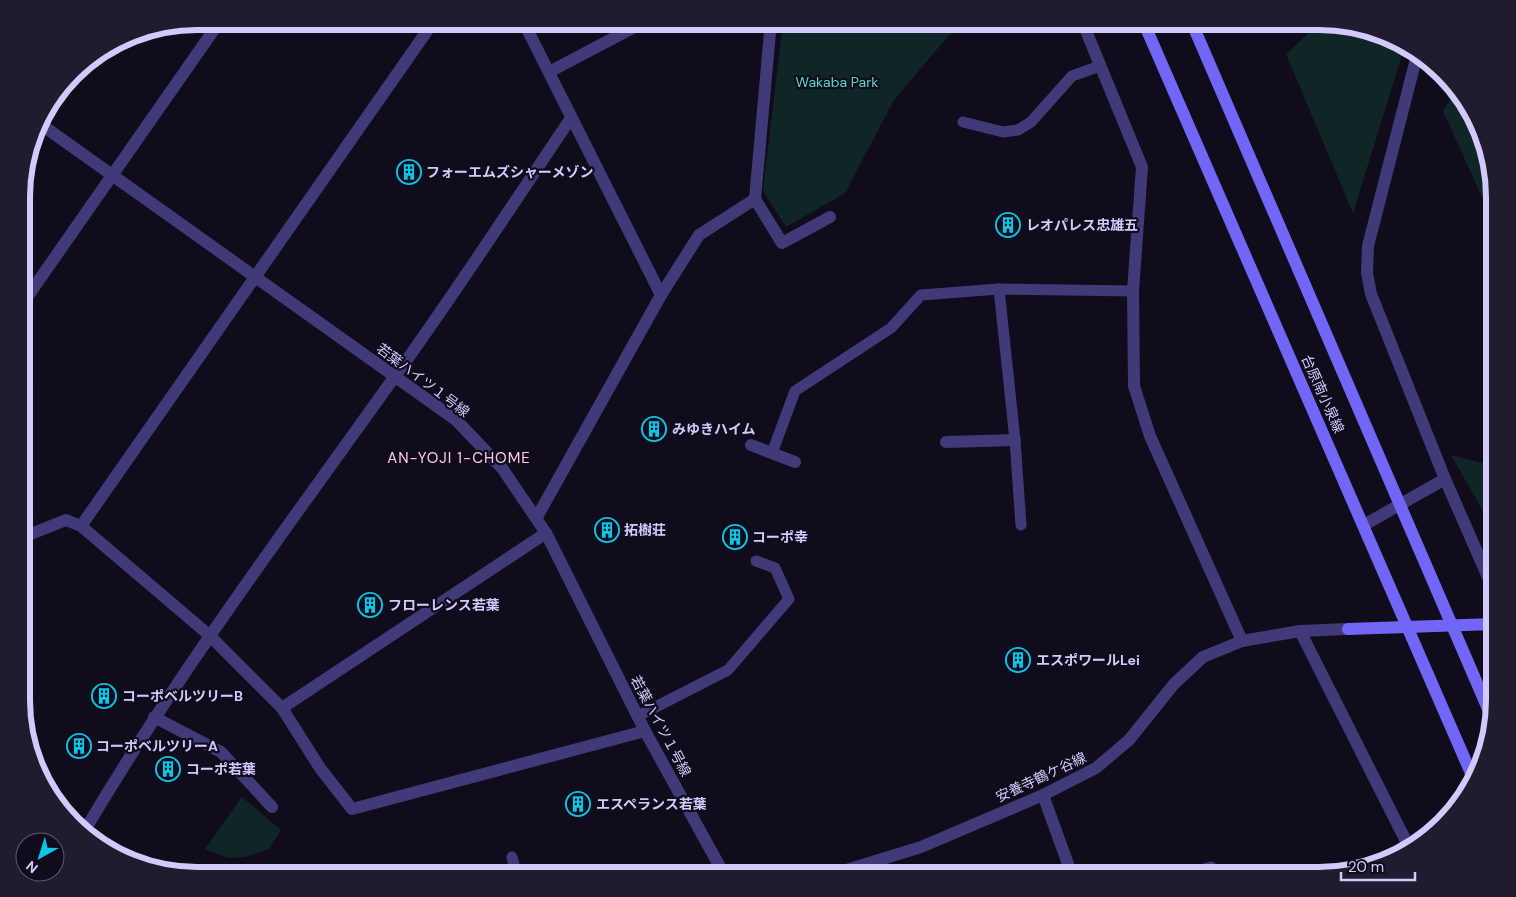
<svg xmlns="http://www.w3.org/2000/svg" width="1516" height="897" font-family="'DM Sans','Noto Sans JP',sans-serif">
	<rect width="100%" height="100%" fill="#100c1c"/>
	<g fill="#102626">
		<polygon points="783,21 961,21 894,100 845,193 786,227 763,191"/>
		<polygon points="1321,22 1405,45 1353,213 1286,54"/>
		<polygon points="1455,93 1471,109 1494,186 1494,224 1443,111"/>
		<polygon points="1451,455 1494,466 1494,530"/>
		<polygon points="242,797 281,830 269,849 245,857 228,858 205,849"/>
	</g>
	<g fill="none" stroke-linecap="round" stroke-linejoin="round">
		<g stroke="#403a79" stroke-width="11">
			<polyline points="963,122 1003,132 1018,130 1031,122 1072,76 1100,66"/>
			<polyline points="999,289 1015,440 1021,525"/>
			<polyline points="772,453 795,391 891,328 921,295 999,289 1133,291"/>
			<polyline points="638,716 728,670 789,599 775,568 756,561"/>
			<polyline points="512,857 517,876"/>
			<polyline points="1186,875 1211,867"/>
		</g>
		<g stroke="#403a79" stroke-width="12">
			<polyline points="434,21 81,526 209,635 282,708 320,768 352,809 645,731"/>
			<polyline points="523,21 661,295"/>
			<polyline points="1082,21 1142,167 1133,291 1134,386 1150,436 1242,641"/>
			<polyline points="1417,55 1368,246 1367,273 1371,294 1445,479 1494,591"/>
			<polyline points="549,72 646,21"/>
			<polyline points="39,123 456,420 502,468 546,533 645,731 725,876"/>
			<polyline points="755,199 771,21"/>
			<polyline points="23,303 220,21"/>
			<polyline points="946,442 1015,440"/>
			<polyline points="751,445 795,462"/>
			<polyline points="537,517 661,295 699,235 755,199 782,243 830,217"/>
			<polyline points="1364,525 1445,479"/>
			<polyline points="23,537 66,520 81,526"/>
			<polyline points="1300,631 1410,849"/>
			<polyline points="282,708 546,533"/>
			<polyline points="154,717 221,752 272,807"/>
			<polyline points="1043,795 1072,875"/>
			<path d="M85,830C178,673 287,527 393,379C455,294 512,205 571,118"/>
			<polyline points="827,876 921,847 1043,795 1096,768 1129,740 1174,684 1203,657 1242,641 1300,631 1348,629"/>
		</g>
		<g stroke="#7266f7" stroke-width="12">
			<polyline points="1143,21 1474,780"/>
			<polyline points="1191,21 1492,718"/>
		</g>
		<polyline stroke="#7266f7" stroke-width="12" points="1348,629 1494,624"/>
	</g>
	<defs>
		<symbol id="building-ring" viewBox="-11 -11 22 22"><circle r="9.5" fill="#100c1c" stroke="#0cc5e7" stroke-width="1.5"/><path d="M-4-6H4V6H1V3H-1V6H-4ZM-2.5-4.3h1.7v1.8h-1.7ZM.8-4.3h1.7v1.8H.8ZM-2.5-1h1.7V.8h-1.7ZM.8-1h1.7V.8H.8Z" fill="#0cc5e7"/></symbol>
	</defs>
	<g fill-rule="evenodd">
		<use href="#building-ring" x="395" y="158" width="28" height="28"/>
		<use href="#building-ring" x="994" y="211" width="28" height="28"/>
		<use href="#building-ring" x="640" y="415" width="28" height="28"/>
		<use href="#building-ring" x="593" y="516" width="28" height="28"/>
		<use href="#building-ring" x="721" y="523" width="28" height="28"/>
		<use href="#building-ring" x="356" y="591" width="28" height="28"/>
		<use href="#building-ring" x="1004" y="646" width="28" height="28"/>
		<use href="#building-ring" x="90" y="682" width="28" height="28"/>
		<use href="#building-ring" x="65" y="732" width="28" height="28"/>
		<use href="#building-ring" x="154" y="755" width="28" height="28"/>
		<use href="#building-ring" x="564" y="790" width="28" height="28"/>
	</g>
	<g text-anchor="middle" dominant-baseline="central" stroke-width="4.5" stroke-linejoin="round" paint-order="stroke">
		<g font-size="14" fill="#5bd8bf" stroke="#100c1c">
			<text x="837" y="82">Wakaba Park</text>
		</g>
		<g font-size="14" font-weight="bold" fill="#d3cafc" stroke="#100c1c" text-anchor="start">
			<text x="426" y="172">フォーエムズシャーメゾン</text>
			<text x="1026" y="225">レオパレス忠雄五</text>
			<text x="672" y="429">みゆきハイム</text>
			<text x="624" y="530">拓樹荘</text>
			<text x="752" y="537">コーポ幸</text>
			<text x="388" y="605">フローレンス若葉</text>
			<text x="1036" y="660">エスポワールLei</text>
			<text x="122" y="696">コーポベルツリーB</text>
			<text x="96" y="746">コーポベルツリーA</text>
			<text x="186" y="769">コーポ若葉</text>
			<text x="596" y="804">エスペランス若葉</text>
		</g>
		<g font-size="14" fill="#d3cafc" stroke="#100c1c">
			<text transform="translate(423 380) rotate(37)">若葉ハイツ１号線</text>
			<text transform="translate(1323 394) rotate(66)">台原南小泉線</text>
			<text transform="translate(661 726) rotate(62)">若葉ハイツ１号線</text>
			<text transform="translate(1041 777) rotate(-25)">安養寺鶴ケ谷線</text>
		</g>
		<g font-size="15" letter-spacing="1" fill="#fccce8" stroke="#100c1c">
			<text x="459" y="458">AN-YOJI 1-CHOME</text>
		</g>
	</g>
	<path d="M0 0H1516V897H0ZM197 30H1319A167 167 0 0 1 1486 197V700A167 167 0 0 1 1319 867H197A167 167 0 0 1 30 700V197A167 167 0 0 1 197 30Z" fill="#201b2e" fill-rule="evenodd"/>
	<path fill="none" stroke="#d3cafc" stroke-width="6" d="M197 30H1319A167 167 0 0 1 1486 197V700A167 167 0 0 1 1319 867H197A167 167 0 0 1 30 700V197A167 167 0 0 1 197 30Z"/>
	<g transform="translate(40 857) rotate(219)"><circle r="24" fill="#100c1c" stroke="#5e5876"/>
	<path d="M0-4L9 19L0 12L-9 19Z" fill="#0cc5e7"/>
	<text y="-8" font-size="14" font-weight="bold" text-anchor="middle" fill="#d3cafc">N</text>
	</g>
	<path d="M1341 872v8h74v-8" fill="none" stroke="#d3cafc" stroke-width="2.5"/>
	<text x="1348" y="872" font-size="15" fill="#d3cafc" stroke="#100c1c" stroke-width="4" paint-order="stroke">20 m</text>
</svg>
